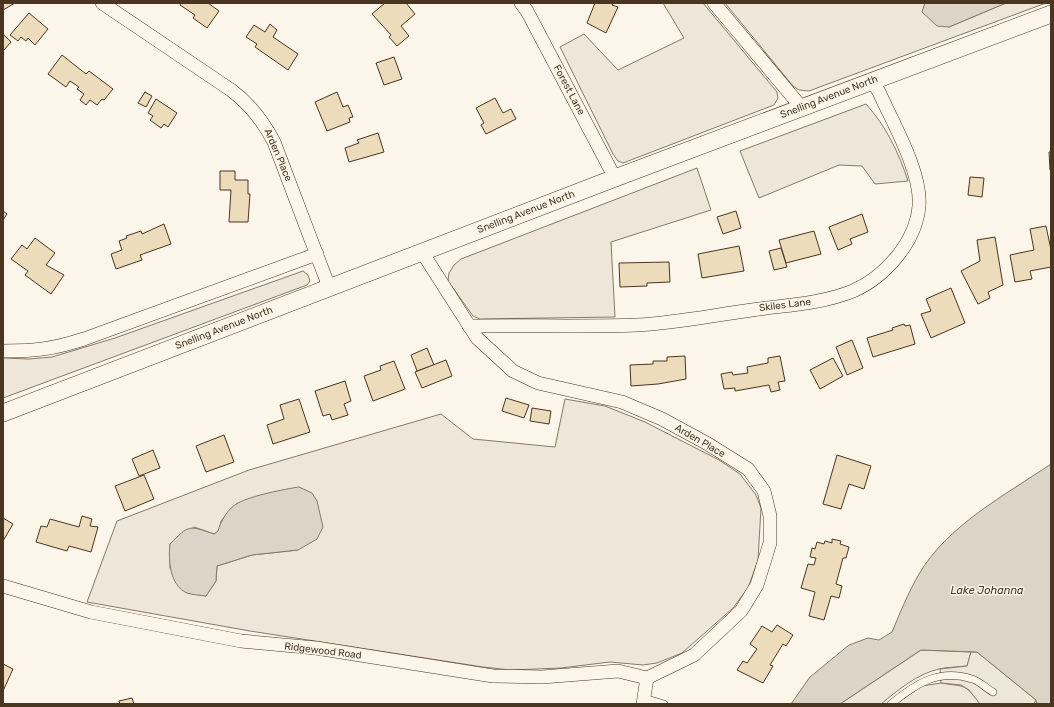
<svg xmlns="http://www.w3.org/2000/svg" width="1054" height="707" font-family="Rubik,sans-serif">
	<rect width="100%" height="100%" fill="#fbf6e9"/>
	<g fill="#ede6d9" stroke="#887966" fill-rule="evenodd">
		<polygon points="663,3 703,3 777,92 778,98 774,105 623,163 618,161 613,154 560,47 584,34 618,70 684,38"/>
		<polygon points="725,3 925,3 923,12 949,27 1006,3 1046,3 809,91 799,90 793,86"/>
		<path d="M866,104C886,126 899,153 908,181L875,184L862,166L839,165L759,198L740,151Z"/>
		<polygon points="697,168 711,210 611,242 615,317 480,319 473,316 448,281 449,273 454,265 461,259"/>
		<polygon points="303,271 308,275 310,281 307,285 3,398 3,358 29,359 52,357 115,338"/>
		<path d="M565,399L605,406L645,422L719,460L740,474L756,495L761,508L758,560L748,588L733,608L682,653L657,663L643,665L610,662L561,668L511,670L483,667L250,631L87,602L117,521L249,470L441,414L473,439L555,447ZM237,503L298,550L252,555L217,566L216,581L206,596L187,593L170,568V544L194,527L214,534L219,531L221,521Z"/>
		<path d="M921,650L971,652L967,666C958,667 948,667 939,669C917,674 898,690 881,704H840Z"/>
		<path d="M941,683C965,687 965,683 980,704H896L922,686Z"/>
	</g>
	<polygon fill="#ede7d9" stroke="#887966" points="971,652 977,652 1036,700 1034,704 980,704 969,690 961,685 941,683 940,669 967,666"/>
	<g fill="#dcd4c6" stroke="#887966">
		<polygon points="925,3 1006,3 949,27 937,26 922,12"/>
		<path d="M1051,464V704H1037L1036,700L977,652L921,650L840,704H791L810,677L849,645L868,638L879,640L892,632C900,613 908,593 919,574C947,526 1005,495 1051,464Z"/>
		<path d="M299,487L312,493L317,501L323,527L317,539L298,550L252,555L217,566L216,581L206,596C200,595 193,595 187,593C170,586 168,560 170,544C189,525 188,525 214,534L218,531C221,521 228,508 238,503C250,496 285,489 299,487Z"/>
	</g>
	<g fill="#ecdcbc" stroke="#4a3520">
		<polygon points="3,3 15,3 3,10"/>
		<polygon points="181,3 208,3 219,11 207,28 193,18 195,15 180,5"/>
		<polygon points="385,3 406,3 415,14 401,26 409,36 397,46 389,37 391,35 372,14"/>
		<polygon points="595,3 613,3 612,5 618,7 606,33 587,23"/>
		<polygon points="29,13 48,29 35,45 28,38 26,41 21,37 18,41 10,35"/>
		<polygon points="270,24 277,30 273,37 298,54 288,70 255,47 257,44 246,37 254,25 265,32"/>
		<polygon points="3,34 11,42 3,51"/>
		<polygon points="62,55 86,74 89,71 113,89 104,100 102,99 97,105 90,100 86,105 80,100 84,94 77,89 79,87 70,81 66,87 48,74"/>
		<polygon points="394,57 402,79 384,85 376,63"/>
		<polygon points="145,92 152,96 146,107 138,103"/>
		<polygon points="337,92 343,107 348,105 353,117 349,118 350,122 327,131 315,102"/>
		<polygon points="495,98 503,113 511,109 516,119 486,134 481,125 484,123 476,108"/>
		<polygon points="156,99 177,113 168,127 164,124 161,128 150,120 153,116 148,113"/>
		<polygon points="378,133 384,152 349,162 345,148 359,143 357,140"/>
		<polygon points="1049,152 1051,152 1051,170 1050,170"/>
		<polygon points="220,171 235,171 235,180 248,180 248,194 250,194 248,222 229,222 231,190 220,190"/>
		<polygon points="970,177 984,178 982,197 968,195"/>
		<polygon points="3,211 7,214 3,220"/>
		<polygon points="736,211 741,228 723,234 717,217"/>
		<polygon points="862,214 868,232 850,239 852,244 838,250 829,227"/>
		<polygon points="164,224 171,244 140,255 142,260 116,269 111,254 122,250 119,241 127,238 126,236 141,231 142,234"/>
		<polygon points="1046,226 1051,250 1051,267 1030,271 1032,279 1015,282 1010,255 1034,250 1030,229"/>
		<polygon points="814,231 821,254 786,263 779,240"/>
		<polygon points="995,237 1003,285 988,292 990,298 978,304 961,271 980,261 977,240"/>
		<polygon points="35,238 55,253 46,265 64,275 51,294 25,275 28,271 11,259 22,245 27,249"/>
		<polygon points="739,246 744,271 702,278 698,254"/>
		<polygon points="781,248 787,267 774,270 769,251"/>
		<polygon points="669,262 670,282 647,283 647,286 620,287 619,263"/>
		<polygon points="951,288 965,323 931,338 921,314 931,311 926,299"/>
		<polygon points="904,324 905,326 910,325 915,344 873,357 867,338 893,330 892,328"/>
		<polygon points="852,340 863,368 847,375 836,347"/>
		<polygon points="427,348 434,365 417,371 411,355"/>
		<polygon points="685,356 686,379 658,384 631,386 630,365 653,364 653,361 667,361 667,357"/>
		<polygon points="780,356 785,381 778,382 780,390 771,392 769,385 735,391 735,388 724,389 721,374 732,372 733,375 748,373 747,367 768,363 768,358"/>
		<polygon points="833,358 843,376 820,389 810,370"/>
		<polygon points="446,360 452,376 422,388 415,372"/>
		<polygon points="394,361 405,389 373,401 364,376 381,370 380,366"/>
		<polygon points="345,381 351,401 344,404 348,415 332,420 330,414 323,416 315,391"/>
		<polygon points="506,398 529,405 524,418 502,411"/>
		<polygon points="299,399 310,432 273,444 267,425 284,419 280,405"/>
		<polygon points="532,408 551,411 549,424 530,421"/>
		<polygon points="224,435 234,462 206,472 196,446"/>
		<polygon points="153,450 160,468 139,476 132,459"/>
		<polygon points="837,455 871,466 864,489 849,484 841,509 823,504"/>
		<polygon points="144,475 154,499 125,511 115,486"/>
		<polygon points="82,516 92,519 90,526 98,527 91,552 69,546 67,551 36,542 41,526 47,527 50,519 79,527"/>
		<polygon points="3,518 13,524 3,541"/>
		<polygon points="832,539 841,541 840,544 849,547 846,558 843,558 836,584 842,586 839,598 831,596 824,620 809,616 815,592 801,588 808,564 814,565 816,558 810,557 812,548 815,549 817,542 824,544 825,541 832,543"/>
		<polygon points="777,625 793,635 786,646 783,644 770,665 773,666 763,683 737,670 743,661 747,663 757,649 750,644 762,626 772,632"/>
		<polygon points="3,664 13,669 3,691"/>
		<polygon points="132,698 134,704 120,704 119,701"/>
	</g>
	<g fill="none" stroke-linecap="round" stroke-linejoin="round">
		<defs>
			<g id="service">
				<polyline points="644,698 664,704"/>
				<path d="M891,704C915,684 939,668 972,679C979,681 986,688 993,692"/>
			</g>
			<g id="minor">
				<path d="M102,3L231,90C250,104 263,121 274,142L329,287"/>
				<polyline points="521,3 527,11 615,178"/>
				<polyline points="714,3 802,108"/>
				<polyline points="422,252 477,338 513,371 538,383 622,402 662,419 708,444 748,469 764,491 770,516 770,543 757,585 741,611 694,655 647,678 643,704"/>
				<path d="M469,326C525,325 581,327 637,325C675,323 714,315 752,310C785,305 821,304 853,291C885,277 916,242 919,206C922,173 893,123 879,92L872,81"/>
				<path d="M3,351C36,351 53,349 84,339L317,254"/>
				<polyline points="3,586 91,612 241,641 316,648 493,676 542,677 618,671 647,678"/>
			</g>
			<polyline id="tertiary" points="3,413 615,178 1051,14"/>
		</defs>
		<use href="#service" stroke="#4a3520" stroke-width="8"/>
		<use href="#minor" stroke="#4a3520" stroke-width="14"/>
		<use href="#tertiary" stroke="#4a3520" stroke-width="18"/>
		<use href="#service" stroke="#fbf6e9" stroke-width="7"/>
		<use href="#minor" stroke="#fbf6e9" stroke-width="13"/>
		<use href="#tertiary" stroke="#fbf6e9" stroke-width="17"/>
	</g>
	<g text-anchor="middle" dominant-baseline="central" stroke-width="3" stroke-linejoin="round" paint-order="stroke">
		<g font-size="10" fill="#4a3520" stroke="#fbf6e9">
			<text transform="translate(569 90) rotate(62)">Forest Lane</text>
			<text transform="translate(829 97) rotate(-21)">Snelling Avenue North</text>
			<text transform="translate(278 155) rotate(67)">Arden Place</text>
			<text transform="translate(526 212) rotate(-21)">Snelling Avenue North</text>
			<text transform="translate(785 305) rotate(-7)">Skiles Lane</text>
			<text transform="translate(224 328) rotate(-21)">Snelling Avenue North</text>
			<text transform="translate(700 441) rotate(30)">Arden Place</text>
			<text transform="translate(323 651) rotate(7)">Ridgewood Road</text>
		</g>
		<g font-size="11" font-style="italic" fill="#4a3520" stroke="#fbf6e9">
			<text x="987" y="590">Lake Johanna</text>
		</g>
	</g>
	<rect width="1054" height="707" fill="none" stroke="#4a3520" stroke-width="8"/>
</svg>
